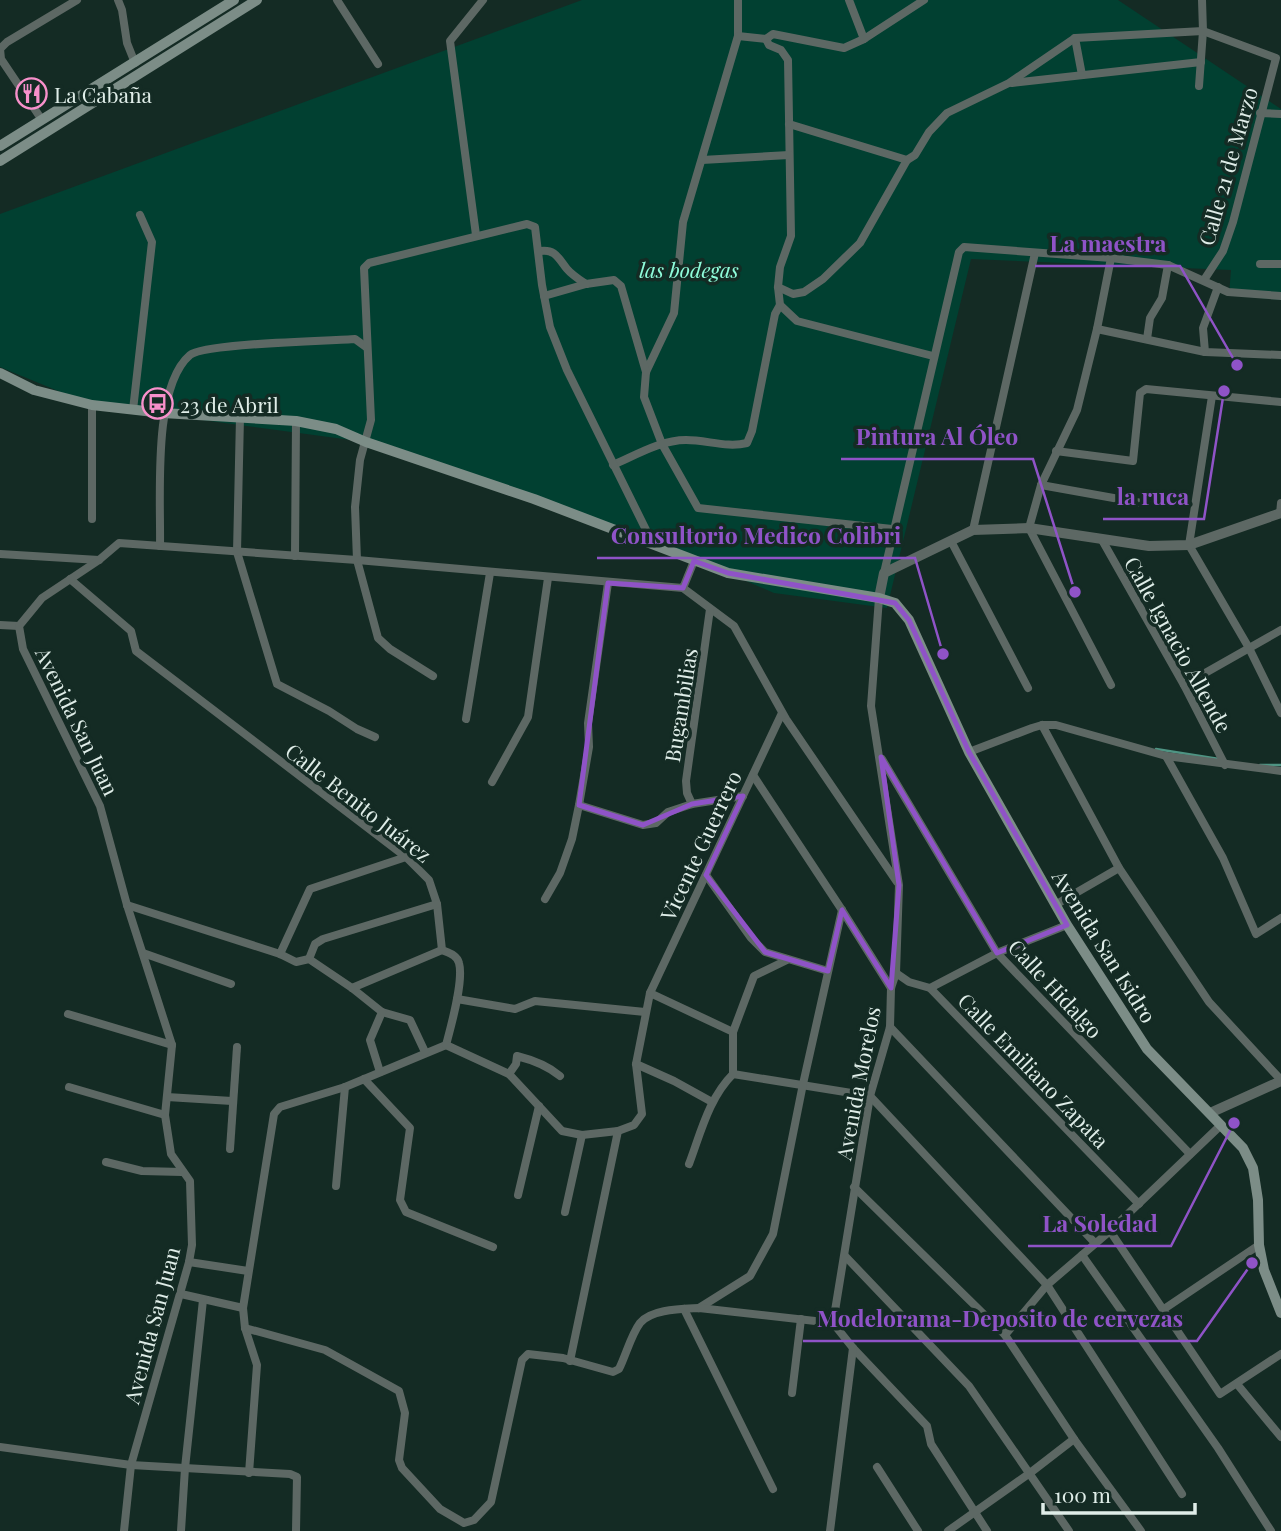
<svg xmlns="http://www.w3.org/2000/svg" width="1281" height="1531" font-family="'Playfair Display',serif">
	<rect width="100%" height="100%" fill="#142b24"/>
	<polygon fill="#014031" points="582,0 1118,0 1281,109 1281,300 1229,295 1231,270 971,259 887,608 774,593 728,573 366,442 92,405 0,367 0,214"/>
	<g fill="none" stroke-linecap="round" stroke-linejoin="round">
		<g stroke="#4e9483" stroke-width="2.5">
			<polyline points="1156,749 1219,759"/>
			<polyline points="1260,765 1281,765"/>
		</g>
		<g stroke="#5d6864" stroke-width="8">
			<polyline points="118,0 122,10 127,43 135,63"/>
			<polyline points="337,0 378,64"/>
			<polyline points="738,0 738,36 683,222 674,313 646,372 644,397 662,444 698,508 892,529"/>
			<polyline points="849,0 864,39"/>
			<polyline points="738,36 766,39 773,34 844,48 864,39 924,0"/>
			<polyline points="1075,38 1082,75"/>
			<polyline points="766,39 769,45 781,50 788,60 791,236 780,267 778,287 780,305 797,321 933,356"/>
			<polyline points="1012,83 1201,62"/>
			<polyline points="1199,86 1203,31 1202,0"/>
			<polyline points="1260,113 1281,114"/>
			<polyline points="42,120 1,59 0,49 7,42 77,0"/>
			<polyline points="789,124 907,160 915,155 929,132 947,113 1009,83 1075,38 1203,31 1276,58 1233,222 1223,251 1204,280"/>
			<polyline points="702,160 789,155"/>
			<polyline points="476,235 450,41 483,0"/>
			<path d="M540,251C556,249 558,258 567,269C572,275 580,280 586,284L614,280L621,286L646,372"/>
			<polyline points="1260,264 1281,264"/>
			<polyline points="778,287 793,294 804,292 823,279 860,243 907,160"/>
			<polyline points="544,296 586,284"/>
			<polyline points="1097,329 1205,352 1281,355"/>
			<polyline points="1147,339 1150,318 1162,298 1168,265"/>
			<polyline points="1205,352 1203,328 1218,287"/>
			<polyline points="1212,396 1189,545 1249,648 1281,713"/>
			<polyline points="133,410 152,242 140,215"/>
			<polyline points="240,417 237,552 277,684 329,711 357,729 375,737"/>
			<polyline points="1056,451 1133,461 1140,393 1146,389 1281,402"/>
			<path d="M613,465C636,455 661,440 686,440C707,440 727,448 747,443L752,431L775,314L780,305"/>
			<polyline points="1041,485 1147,504"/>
			<polyline points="1280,514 1281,503"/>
			<polyline points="92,519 92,405"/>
			<polyline points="973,530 1035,253"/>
			<polyline points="1102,540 1184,685 1225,765"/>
			<polyline points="951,541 1028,688"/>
			<path d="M160,546C161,499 152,387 190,355C204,343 329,341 355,339L366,347"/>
			<polyline points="0,554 99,560"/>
			<polyline points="295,556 296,421"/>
			<polyline points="884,573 959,252 964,247 1111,258 1168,265 1228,292 1281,296"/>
			<path d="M70,579L131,631L136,651L406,857L429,880L437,904L442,950C449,953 457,955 459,963C464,981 451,1026 446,1045L345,1087L280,1107L274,1114L243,1308L245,1328L257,1365L249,1473"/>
			<polyline points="683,588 734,626 786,719 897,882"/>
			<polyline points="0,625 19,626"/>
			<polyline points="433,676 390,649 378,638 357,560 355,507 360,460 371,420 364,268 369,263 527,224 535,227 542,285 550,327 567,370 653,544"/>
			<polyline points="1111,685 1029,528 1041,485 1077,410 1097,329 1111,258"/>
			<polyline points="1184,685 1281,630"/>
			<polyline points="466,719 490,573"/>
			<polyline points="1042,725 1119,868 1209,1002 1281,1080"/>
			<polyline points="969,752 1032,728 1042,725 1056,725 1166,756 1281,771"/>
			<polyline points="1166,756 1223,858 1256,934 1281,918"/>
			<polyline points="882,759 997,953 1190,1154"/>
			<polyline points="753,775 842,910 891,988"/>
			<polyline points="492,782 528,717 548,578"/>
			<polyline points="692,804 687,793 686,781 710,609"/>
			<polyline points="579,805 643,825 656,823 668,812 692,804 743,796"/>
			<polyline points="706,875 751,938 765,952 828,971"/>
			<polyline points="545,899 560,873 572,839 579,805 589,747 588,723 608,583"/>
			<polyline points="127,905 280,954 296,962 309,959 352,988 382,1012 410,1020 425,1052"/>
			<polyline points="1055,905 1119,868"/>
			<polyline points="143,953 231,984"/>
			<polyline points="280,954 310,889 406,857"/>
			<polyline points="309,959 315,944 323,939 437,904"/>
			<polyline points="896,973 909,982 930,988 1139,1204"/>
			<polyline points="352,988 442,950"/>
			<polyline points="930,988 997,953 1067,925"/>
			<polyline points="650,993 733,1032"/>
			<polyline points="457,999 515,1009 535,1001 645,1012"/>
			<polyline points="68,1014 172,1045"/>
			<polyline points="890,1027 1095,1243"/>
			<polyline points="446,1045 509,1074 562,1131 582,1135 618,1131 634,1125 642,1114 636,1064 650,993 782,713"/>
			<polyline points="636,1064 674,1081 712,1102"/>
			<polyline points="380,1072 370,1040 382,1012"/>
			<path d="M509,1074L516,1064L517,1056C533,1060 547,1065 560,1076"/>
			<polyline points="733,1074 870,1096 1047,1285 1182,1494"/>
			<polyline points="364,1079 410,1128 400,1200 406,1212 493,1247"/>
			<polyline points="69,1087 165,1115"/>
			<polyline points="167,1097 232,1101"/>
			<polyline points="230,1149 237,1047"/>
			<polyline points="106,1162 142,1171 182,1172"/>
			<path d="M689,1164C701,1132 709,1098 733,1074V1032L754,976L787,960"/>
			<polyline points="336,1186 345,1087"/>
			<polyline points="854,1187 1005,1335 1074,1439 1141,1531"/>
			<polyline points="518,1195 539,1106"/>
			<polyline points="565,1212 582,1135"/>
			<polyline points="1110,1231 1220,1394 1281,1354"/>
			<polyline points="1082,1255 1218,1448 1271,1531"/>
			<polyline points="845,1256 969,1386 1069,1531"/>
			<polyline points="189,1262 248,1271"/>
			<polyline points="181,1294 243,1308"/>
			<polyline points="699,1308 750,1276 773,1234 803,1084 842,910"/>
			<polyline points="684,1309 773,1489"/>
			<polyline points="1164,1309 1259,1245"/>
			<polyline points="833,1323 870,1096 890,1027 891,988 896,973 899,885 871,706 879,598"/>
			<polyline points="833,1323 853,1348 927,1426 931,1444 987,1531"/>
			<path d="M245,1328L325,1350L399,1391L405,1413L399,1460L402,1468L440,1509L464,1523L474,1520L491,1502L522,1360L528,1354L563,1358L613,1372L619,1369C626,1355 631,1335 640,1323C651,1309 682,1309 699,1308L833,1323"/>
			<polyline points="1005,1335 1047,1285 1110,1231 1221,1125"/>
			<polyline points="570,1361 618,1131"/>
			<polyline points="1237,1384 1281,1437"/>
			<polyline points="792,1393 801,1319"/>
			<polyline points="0,1447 131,1465 290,1474 297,1477 296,1531"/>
			<polyline points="877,1467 918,1531"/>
			<polyline points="124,1531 131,1465 189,1262 192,1245 190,1181 171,1154 165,1115 172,1045 127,905 100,806 23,649 19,626 42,598 99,560 119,543 357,560 683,588 694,561"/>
			<polyline points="181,1531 185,1468 203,1300"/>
			<polyline points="830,1531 853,1348"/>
			<polyline points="948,1531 1030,1473 1074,1439"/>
		</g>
		<g stroke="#5d6864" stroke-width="10">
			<polyline points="879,598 884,573 973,530 1029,528 1149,546 1189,545 1281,513"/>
			<polyline points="1210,1113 1281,1081"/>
		</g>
		<g stroke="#7c8d87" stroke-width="10">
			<polyline points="0,146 234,0"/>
			<polyline points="0,161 257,0"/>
			<polyline points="0,373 34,390 92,405 163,413 296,421 336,429 366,442 534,499 728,573 879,598 895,603 909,620 969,752 1067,925 1147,1049 1243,1148 1253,1168 1258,1200 1259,1245 1264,1270 1281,1313"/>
		</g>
	</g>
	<path fill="none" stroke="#8f53c7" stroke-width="5" stroke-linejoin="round" d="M694,561L728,573L895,603L909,620L969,752L1067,925L997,953L881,757L899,885L891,988L842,910L828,971L765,952L706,875L743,796L692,804L643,825L579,805L608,583L683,588Z"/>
	<defs>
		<symbol id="restaurant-ring" viewBox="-11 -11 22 22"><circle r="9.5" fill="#142b24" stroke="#f890cb" stroke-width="1.5"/><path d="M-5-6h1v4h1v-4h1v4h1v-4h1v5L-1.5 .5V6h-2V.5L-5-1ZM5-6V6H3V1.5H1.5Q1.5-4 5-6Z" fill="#f890cb"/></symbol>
		<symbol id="bus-ring" viewBox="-11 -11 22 22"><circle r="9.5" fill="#142b24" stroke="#f890cb" stroke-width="1.5"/><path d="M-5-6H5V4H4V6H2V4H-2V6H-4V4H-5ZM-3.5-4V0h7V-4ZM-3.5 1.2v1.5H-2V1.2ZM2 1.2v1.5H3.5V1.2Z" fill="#f890cb"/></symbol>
	</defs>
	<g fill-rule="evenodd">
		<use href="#restaurant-ring" x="14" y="76" width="35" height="35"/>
		<use href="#bus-ring" x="140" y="386" width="35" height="35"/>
	</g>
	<g text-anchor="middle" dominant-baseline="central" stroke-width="7" stroke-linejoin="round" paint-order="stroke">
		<g font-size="21" fill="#dfede8" stroke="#142b24" text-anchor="start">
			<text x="54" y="94">La Cabaña</text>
			<text x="180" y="404">23 de Abril</text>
		</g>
		<g font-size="21" fill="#dfede8" stroke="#142b24">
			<text transform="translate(1227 166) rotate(-74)">Calle 21 de Marzo</text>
			<text transform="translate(1179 644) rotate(61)">Calle Ignacio Allende</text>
			<text transform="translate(680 705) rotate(-81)">Bugambilias</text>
			<text transform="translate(78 721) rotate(64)">Avenida San Juan</text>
			<text transform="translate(359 802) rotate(38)">Calle Benito Juárez</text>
			<text transform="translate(700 845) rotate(-65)">Vicente Guerrero</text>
			<text transform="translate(1105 946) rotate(58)">Avenida San Isidro</text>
			<text transform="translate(1056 988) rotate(47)">Calle Hidalgo</text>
			<text transform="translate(1034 1070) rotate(46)">Calle Emiliano Zapata</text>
			<text transform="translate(857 1083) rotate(-79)">Avenida Morelos</text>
			<text transform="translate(151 1325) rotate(-75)">Avenida San Juan</text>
		</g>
		<g font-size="21" font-style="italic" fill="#8ffddb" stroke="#142b24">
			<text x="689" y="269">las bodegas</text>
		</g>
	</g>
	<path fill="none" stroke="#8f53c7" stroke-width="2.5" d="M1237 365L1180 266H1035M1075 592L1033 459H841M1224 391L1204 519H1103M943 654L915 558H597M1234 1123L1171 1246H1028M1252 1263L1197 1341H803"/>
	<g fill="#8f53c7" stroke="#142b24" stroke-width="2.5">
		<circle cx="1237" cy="365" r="7"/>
		<circle cx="1075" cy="592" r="7"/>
		<circle cx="1224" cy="391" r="7"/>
		<circle cx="943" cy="654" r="7"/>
		<circle cx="1234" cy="1123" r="7"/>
		<circle cx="1252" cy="1263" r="7"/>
	</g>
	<g font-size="23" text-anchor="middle" font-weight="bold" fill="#8f53c7" stroke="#142b24" stroke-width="7" stroke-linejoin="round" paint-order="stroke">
		<text x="1108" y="252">La maestra</text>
		<text x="937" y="445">Pintura Al Óleo</text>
		<text x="1153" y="505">la ruca</text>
		<text x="756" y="544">Consultorio Medico Colibri</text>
		<text x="1100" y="1232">La Soledad</text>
		<text x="1000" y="1327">Modelorama-Deposito de cervezas</text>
	</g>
	<path d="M1043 1503v10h152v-10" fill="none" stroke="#dfede8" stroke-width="3.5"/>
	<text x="1054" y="1503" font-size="21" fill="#dfede8" stroke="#142b24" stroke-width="5" paint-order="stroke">100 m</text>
</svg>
